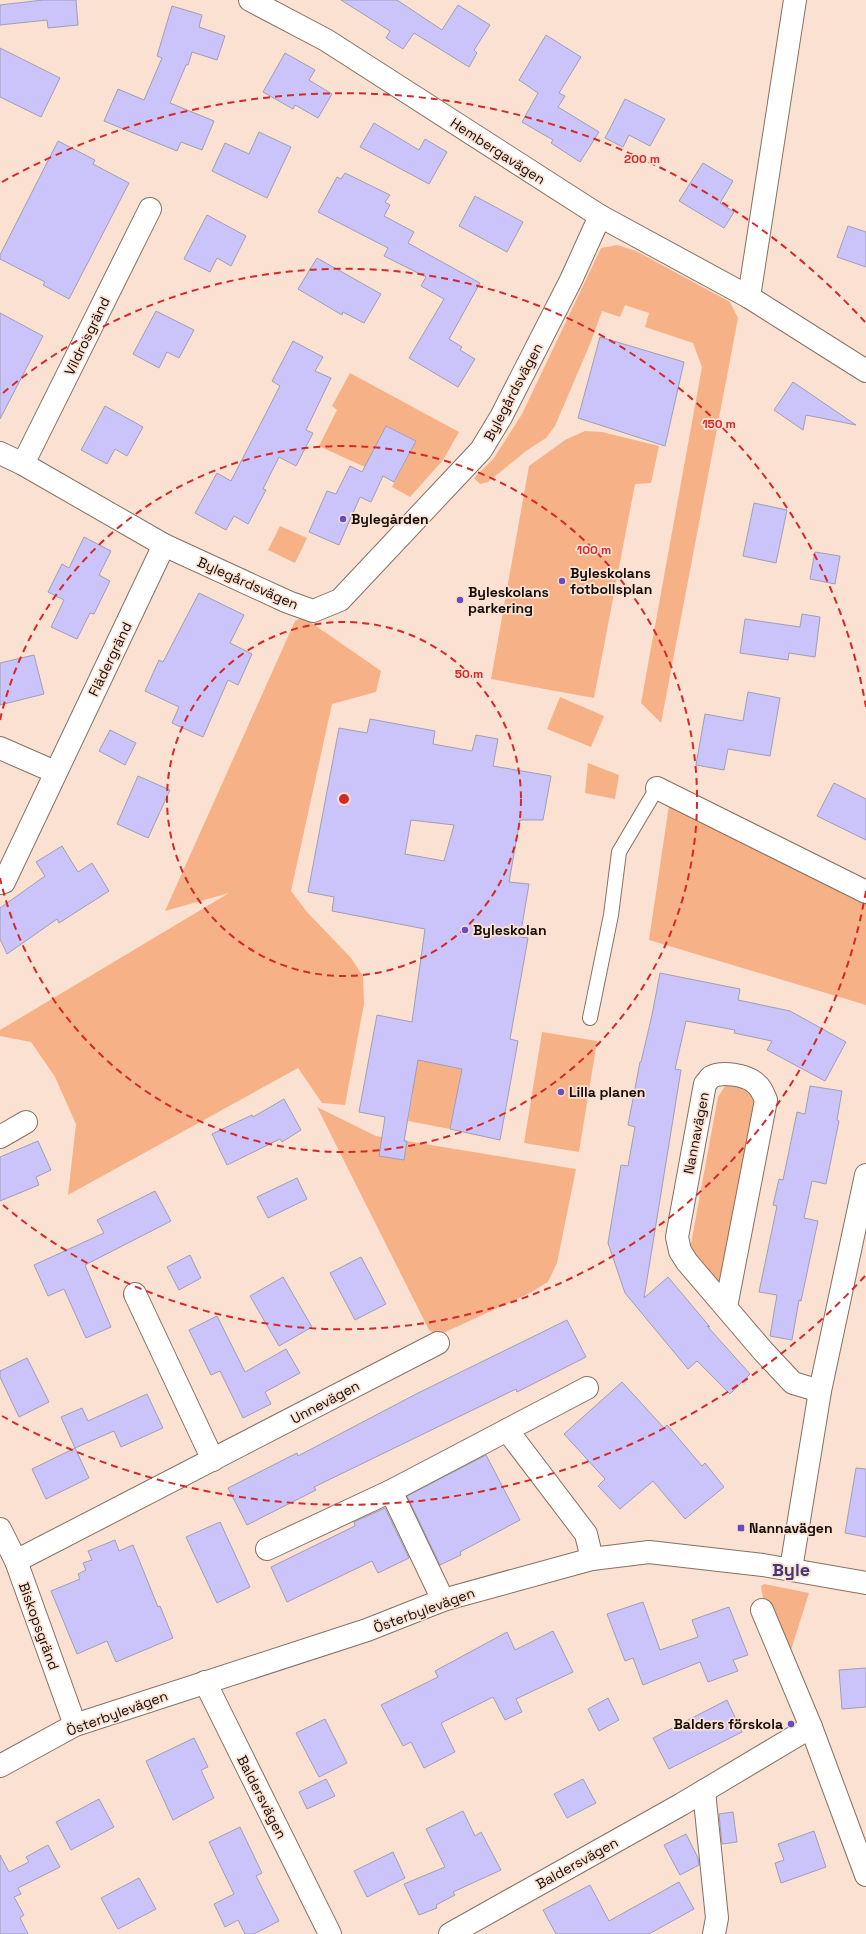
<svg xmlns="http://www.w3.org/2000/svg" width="866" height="1934" font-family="'Space Grotesk',sans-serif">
	<rect width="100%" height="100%" fill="#fbe1d2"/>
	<g fill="#f6b286">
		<polygon points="617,245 636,251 730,302 738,318 661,723 641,703 702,367 693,343 645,327 649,313 625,305 620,317 602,311 590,344 555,426 546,438 526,451 488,482 480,484 474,478 494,458 522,414 601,248"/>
		<polygon points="350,373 459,432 443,460 410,497 392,487 416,441 386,426 365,467 319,446 337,410 332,406"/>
		<polygon points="585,431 602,432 659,446 651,483 635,484 594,698 491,679 529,466 565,440"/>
		<polygon points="280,526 307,538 295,563 268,550"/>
		<polygon points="303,617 381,671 376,692 332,704 291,891 307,912 351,958 363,976 364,1004 345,1105 322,1103 298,1068 68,1195 76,1124 55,1077 31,1042 0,1036 0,1030 229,893 165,911 295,621"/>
		<polygon points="560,697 604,716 591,747 547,729"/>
		<polygon points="588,763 619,775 615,799 585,793"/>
		<polygon points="669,805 866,902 866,1005 649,940"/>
		<polygon points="542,1032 597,1041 579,1152 524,1143"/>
		<polygon points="415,1059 466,1070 460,1099 456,1099 450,1129 408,1121 413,1092 409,1091"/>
		<polygon points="736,1080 762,1090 731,1282 712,1291 690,1249 718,1097 725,1086"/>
		<polygon points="317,1107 376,1136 576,1169 557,1263 548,1282 528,1294 441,1334 434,1333 429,1330"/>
		<path d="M764,1584L809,1593L791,1650C780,1634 762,1605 761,1586Z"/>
	</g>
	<g fill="#cac4fa" stroke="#a09eb6" fill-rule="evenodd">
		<polygon points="43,0 76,0 78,25 48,28 47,20 0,25 0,5"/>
		<polygon points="341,0 397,0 442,30 458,5 490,25 474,50 477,53 469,67 414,33 403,49 386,38 390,31"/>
		<polygon points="172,6 202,15 199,27 225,36 217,60 192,52 188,65 186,65 170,103 214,121 202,150 181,142 177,151 104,121 118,89 144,100 162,58 157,56"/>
		<polygon points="546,35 581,57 559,93 565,96 558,107 599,132 580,162 551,143 553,140 522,122 538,93 519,80"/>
		<polygon points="0,48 60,78 41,117 0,97"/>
		<polygon points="285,53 315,70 309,80 332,94 318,118 295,105 293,109 263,92"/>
		<polygon points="625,99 665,119 650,146 629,135 623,147 605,138"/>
		<polygon points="374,123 419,150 425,139 447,152 429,184 360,147"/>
		<polygon points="259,132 291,147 267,198 212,171 225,143 249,154"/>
		<polygon points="58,141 95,160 93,164 129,183 69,299 43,285 45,282 0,259 0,255"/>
		<polygon points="703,163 733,181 720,203 734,212 724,228 679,201"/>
		<polygon points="345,173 390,195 385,202 390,205 384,216 414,232 408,243 480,283 449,339 462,347 460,350 475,359 458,387 409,358 444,299 421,286 426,277 384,256 388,248 318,212 337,177 341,179"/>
		<polygon points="475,196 523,222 507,252 459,226"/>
		<polygon points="207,215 246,236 231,266 217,258 210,272 184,259"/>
		<polygon points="848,226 866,232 866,267 837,257"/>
		<polygon points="317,258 381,294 364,323 343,312 342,315 298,289"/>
		<polygon points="156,311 194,330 179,358 167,352 159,368 133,354"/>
		<polygon points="0,313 43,336 0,419"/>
		<polygon points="600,337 684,362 665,446 578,418"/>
		<polygon points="293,341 323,357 315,371 331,378 306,430 313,433 296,466 279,457 263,489 266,490 248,524 234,516 226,530 195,513 217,473 231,481 280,386 272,381"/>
		<polygon points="793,382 856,425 806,415 803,430 774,410"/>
		<polygon points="105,406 143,427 127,456 115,449 107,464 81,450"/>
		<polygon points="386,426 416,441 394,482 383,476 371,502 360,497 339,545 309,532 327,491 336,494 350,466 362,472"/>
		<polygon points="754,503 787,510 776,563 743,556"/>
		<polygon points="84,537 111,551 99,575 110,581 94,614 90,613 77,639 51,627 64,600 48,592 62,564 69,568"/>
		<polygon points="815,552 840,556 835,584 810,579"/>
		<polygon points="199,593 244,615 230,643 252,654 238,685 228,680 203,737 172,723 179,707 145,691 159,660 163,662"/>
		<polygon points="802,614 820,617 815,657 789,653 788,660 740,653 745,619 800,627"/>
		<polygon points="34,655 44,694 0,705 0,663"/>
		<polygon points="748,692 780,698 770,756 728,749 724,770 696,765 705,714 743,721"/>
		<path d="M370,719L435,731L433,744L472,751L476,735L498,739L493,766L551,776L543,820H520L509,882L529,884L520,937L528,938L510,1039L518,1041L500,1140L450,1129L462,1069L418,1060L404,1141H407L404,1160L379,1156L385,1117L359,1112L377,1015L412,1022L425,929L332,911L334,897L308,892L339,728L367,733ZM411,820L454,825L444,861L405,854Z"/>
		<polygon points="110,730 136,743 125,765 99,751"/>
		<polygon points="138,776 170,790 148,838 117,824"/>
		<polygon points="834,783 866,799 866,840 817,816"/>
		<polygon points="62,846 78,872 92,863 109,891 59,923 57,919 7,954 0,939 0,908 45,876 36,862"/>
		<polygon points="660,973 740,989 738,1000 790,1011 846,1042 825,1081 767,1050 772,1041 734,1033 735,1030 686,1021 675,1069 681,1070 644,1298 668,1277 710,1327 707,1326 750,1374 730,1394 697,1361 688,1369 625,1293 608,1243 621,1165 628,1166 635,1127 628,1125 640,1062 641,1062 652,1015"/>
		<polygon points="810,1086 842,1091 837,1120 839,1121 826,1184 812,1181 804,1218 818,1221 801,1301 799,1300 792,1340 770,1336 777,1295 759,1292 777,1206 773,1205 779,1179 783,1180 797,1112 805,1114"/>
		<polygon points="284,1099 301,1130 282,1142 280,1139 227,1165 212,1134 252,1115 253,1117"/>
		<polygon points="38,1141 51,1170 36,1177 39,1185 0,1201 0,1157"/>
		<polygon points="297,1178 307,1199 268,1218 257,1197"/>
		<polygon points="155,1191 171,1221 85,1265 111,1327 86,1338 64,1289 48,1296 34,1265 104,1233 97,1220"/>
		<polygon points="190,1255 201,1278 179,1290 167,1267"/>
		<polygon points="361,1257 386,1304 355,1320 330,1273"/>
		<polygon points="283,1277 312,1327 279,1346 250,1296"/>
		<polygon points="217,1316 245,1372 286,1349 300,1373 265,1392 271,1404 243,1418 220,1371 211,1375 189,1330"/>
		<polygon points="567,1320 586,1357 517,1392 516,1389 314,1487 316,1490 247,1525 228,1488 297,1453 298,1456 418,1393"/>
		<polygon points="27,1358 49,1402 19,1417 0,1377 0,1371"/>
		<polygon points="622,1382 664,1428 667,1425 702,1466 705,1463 724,1487 685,1519 653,1481 620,1509 598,1486 605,1479 564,1434"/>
		<polygon points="147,1394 163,1428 121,1447 114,1431 75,1448 61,1417 82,1408 88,1421"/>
		<polygon points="75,1448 89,1478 46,1499 32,1469"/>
		<polygon points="486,1455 520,1520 460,1552 461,1555 440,1565 407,1496"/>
		<polygon points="856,1468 866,1469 866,1537 845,1533"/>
		<polygon points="385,1508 409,1558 378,1573 372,1561 287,1602 271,1567 355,1526 354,1522"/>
		<polygon points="220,1522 250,1587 217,1603 186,1537"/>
		<polygon points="115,1540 119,1551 133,1545 158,1607 160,1606 173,1638 116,1662 107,1641 77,1654 51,1591 80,1579 78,1574 86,1570 83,1563 92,1560 88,1551"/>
		<polygon points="643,1602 660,1650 698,1637 692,1620 729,1607 748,1655 733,1660 738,1671 708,1682 700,1662 643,1685 633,1658 625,1661 607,1614"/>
		<polygon points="553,1631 573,1672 516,1699 522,1712 505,1720 493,1697 441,1723 455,1752 424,1768 411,1742 403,1746 381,1705 438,1677 435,1671 507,1632 515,1650"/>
		<polygon points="866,1668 866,1707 842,1709 839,1670"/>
		<polygon points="608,1698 619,1720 599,1731 588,1709"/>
		<polygon points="727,1700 742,1732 669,1769 653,1738"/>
		<polygon points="325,1719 347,1763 319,1777 296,1733"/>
		<polygon points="194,1738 208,1767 201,1770 214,1798 173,1820 146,1761"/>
		<polygon points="326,1779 335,1796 307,1809 299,1792"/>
		<polygon points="583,1779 596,1803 567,1818 554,1794"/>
		<polygon points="99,1799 114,1827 71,1850 56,1822"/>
		<polygon points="463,1811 475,1836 481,1832 501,1870 453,1892 455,1895 436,1905 437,1908 419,1915 404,1884 445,1867 426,1829"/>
		<polygon points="733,1812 737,1842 722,1844 719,1814"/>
		<polygon points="240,1827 262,1873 256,1876 279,1921 254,1934 245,1934 238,1920 225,1927 214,1904 234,1894 209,1842"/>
		<polygon points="814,1831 826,1867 781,1883 775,1863 784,1860 778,1844"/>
		<polygon points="686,1834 698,1858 699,1865 680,1875 664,1845"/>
		<polygon points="48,1845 60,1867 18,1888 21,1894 14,1897 24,1915 20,1918 28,1934 0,1934 0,1855 9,1872 29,1862 26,1857"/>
		<polygon points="393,1852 405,1878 367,1897 354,1871"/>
		<polygon points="139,1878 156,1909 118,1929 101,1898"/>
		<polygon points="679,1882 694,1909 649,1934 556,1934 543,1910 590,1885 609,1921"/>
	</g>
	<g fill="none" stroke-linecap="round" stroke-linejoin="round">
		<defs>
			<polyline id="service" points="590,1018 611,915 619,852 657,788"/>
			<g id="minor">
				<polyline points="250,0 326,40 600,216 749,297 866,371"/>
				<polyline points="749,297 795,0"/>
				<polyline points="0,453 23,464 164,545 288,602 313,611 340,600 481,450 501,417 571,280 600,216"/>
				<polyline points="23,464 150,209"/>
				<polyline points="0,748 55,772"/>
				<polyline points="657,788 866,892"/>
				<polyline points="0,883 4,882 164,545"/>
				<polyline points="0,1137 26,1122"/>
				<polyline points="135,1294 213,1460"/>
				<path d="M726,1307L766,1100C763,1093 761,1087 754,1082C745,1075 722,1071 711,1077C709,1079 707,1082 705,1084L677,1237L680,1251L687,1262L763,1351L793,1383L820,1391"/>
				<polyline points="507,1430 586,1534 592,1559"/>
				<polyline points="391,1491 587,1388"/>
				<polyline points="0,1529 16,1561 75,1725"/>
				<polyline points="267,1549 391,1491 443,1600"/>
				<polyline points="16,1561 438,1343"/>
				<polyline points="791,1569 820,1391 866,1175"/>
				<polyline points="762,1610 811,1727"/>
				<polyline points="205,1682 330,1934"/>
				<polyline points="0,1766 75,1725 367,1630 443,1600 592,1559 649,1552 763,1565 866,1583"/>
				<polyline points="704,1791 717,1918 714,1934"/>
				<polyline points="450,1934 682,1804 811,1727 866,1875"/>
			</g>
		</defs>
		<use href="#service" stroke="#867062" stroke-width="16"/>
		<use href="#minor" stroke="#867062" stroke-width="24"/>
		<use href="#service" stroke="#fff" stroke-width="14"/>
		<use href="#minor" stroke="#fff" stroke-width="22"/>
	</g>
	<g fill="none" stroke="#d62828" stroke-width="2" stroke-dasharray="7 5">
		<circle cx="344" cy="799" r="177"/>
		<path d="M0 720A353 353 0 1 1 0 878"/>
		<path d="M866 891A530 530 0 0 1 3 1205M3 393A530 530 0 0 1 866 707"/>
		<path d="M865 1276A706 706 0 0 1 2 1416M2 182A706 706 0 0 1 865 322"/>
	</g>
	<g fill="#684ac3" stroke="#fbe1d2" stroke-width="1.5">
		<circle cx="343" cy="519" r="4"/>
		<circle cx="562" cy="581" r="4"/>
		<circle cx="460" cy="600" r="4"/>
		<circle cx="465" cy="930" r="4"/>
		<circle cx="561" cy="1092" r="4"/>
		<rect x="737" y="1524" width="8" height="8" rx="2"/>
		<circle cx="791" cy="1724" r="4"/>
	</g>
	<g text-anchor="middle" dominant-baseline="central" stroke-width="3.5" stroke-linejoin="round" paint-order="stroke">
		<g font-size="14" fill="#150d08" stroke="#fbe1d2">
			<text transform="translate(498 151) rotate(33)">Hembergavägen</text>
			<text transform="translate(87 336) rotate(-64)">Vildrosgränd</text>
			<text transform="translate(513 392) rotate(-62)">Bylegårdsvägen</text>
			<text transform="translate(248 583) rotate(24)">Bylegårdsvägen</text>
			<text transform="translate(110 659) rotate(-64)">Flädergränd</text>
			<text transform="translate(696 1133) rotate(-79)">Nannavägen</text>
			<text transform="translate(325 1402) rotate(-28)">Unnevägen</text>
			<text transform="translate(424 1610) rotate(-20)">Österbylevägen</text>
			<text transform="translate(39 1626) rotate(70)">Biskopsgränd</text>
			<text transform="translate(117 1713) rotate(-20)">Österbylevägen</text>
			<text transform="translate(262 1797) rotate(63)">Baldersvägen</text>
			<text transform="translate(577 1863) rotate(-29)">Baldersvägen</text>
		</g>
		<g font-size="14" font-weight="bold" fill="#150d08" stroke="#fbe1d2" text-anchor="start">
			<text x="351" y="519">Bylegården</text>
			<text x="570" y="573">Byleskolans<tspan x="570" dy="16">fotbollsplan</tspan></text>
			<text x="468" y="592">Byleskolans<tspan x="468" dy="16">parkering</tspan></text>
			<text x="473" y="930">Byleskolan</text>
			<text x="569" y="1092">Lilla planen</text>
			<text x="749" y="1528">Nannavägen</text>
			<text x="783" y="1724" text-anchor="end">Balders förskola</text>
		</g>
		<g font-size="18" font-weight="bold" fill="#433874" stroke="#fbe1d2">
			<text x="791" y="1569">Byle</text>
		</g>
	</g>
	<circle cx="344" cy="799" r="6" fill="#d62828" stroke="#fbe1d2" stroke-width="2"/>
	<g font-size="12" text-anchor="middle" font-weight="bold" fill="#d62828" stroke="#fbe1d2" stroke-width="3.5" stroke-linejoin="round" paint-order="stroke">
		<text x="642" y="163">200 m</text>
		<text x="719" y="428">150 m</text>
		<text x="594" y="554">100 m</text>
		<text x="469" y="678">50 m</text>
	</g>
</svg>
